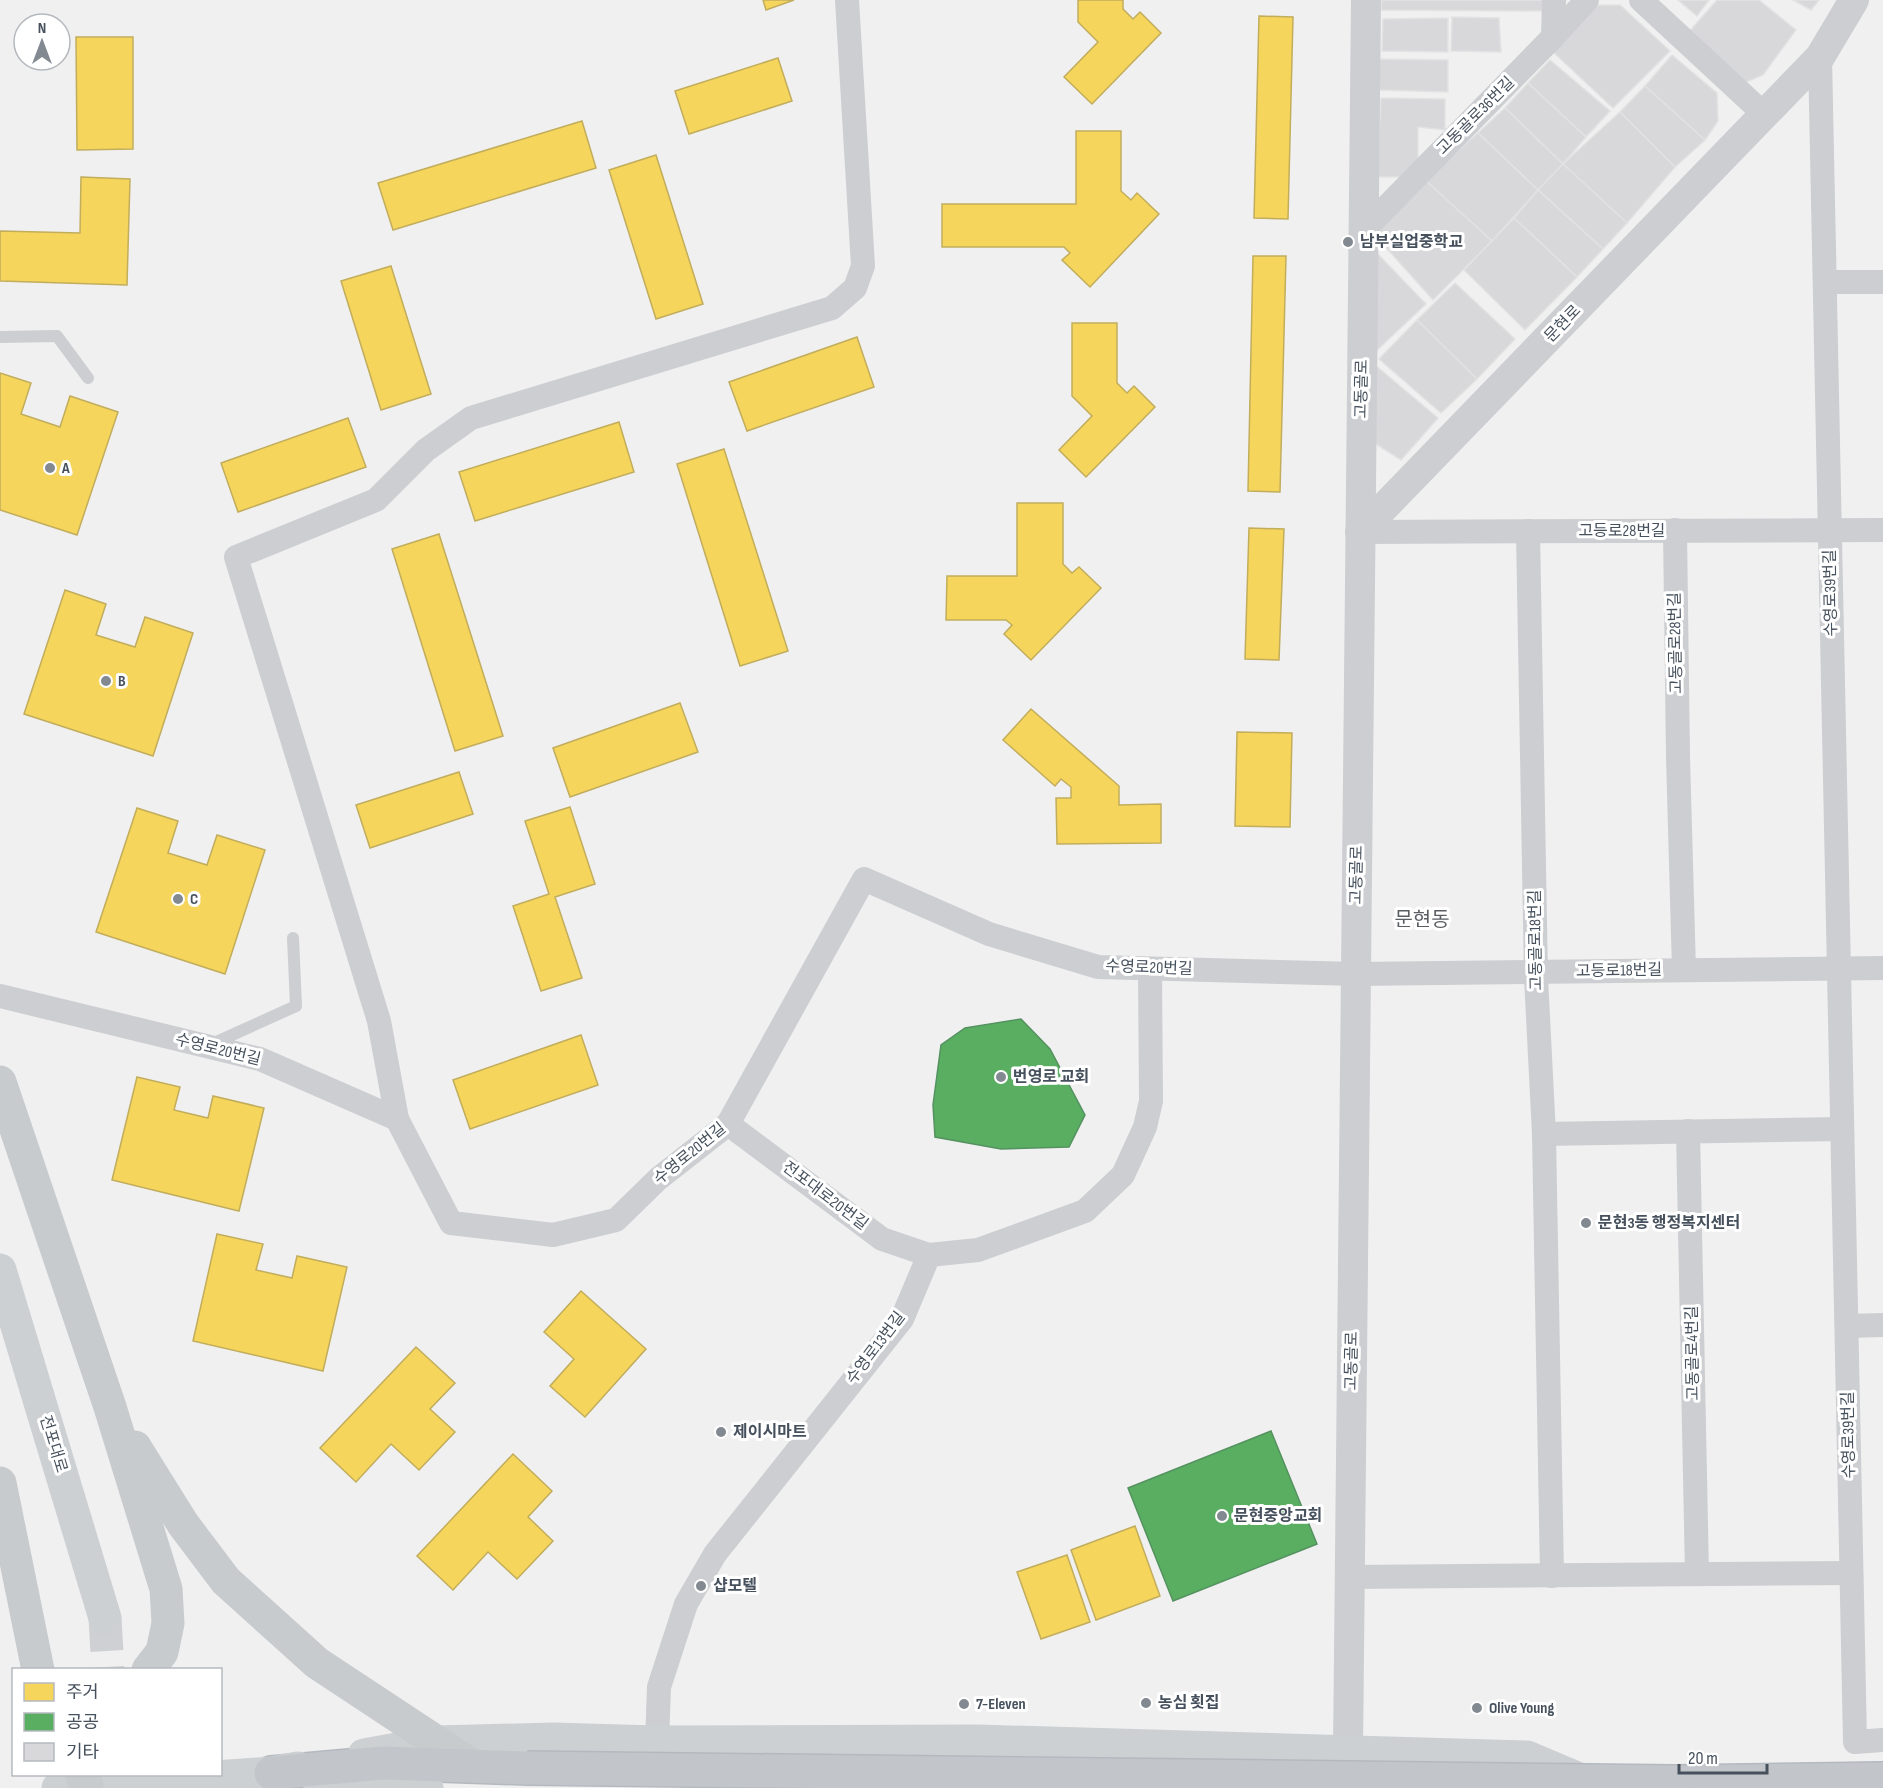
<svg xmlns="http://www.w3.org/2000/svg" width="1883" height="1788" font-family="'Sofia Sans Condensed','Noto Sans KR',sans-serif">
	<rect width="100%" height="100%" fill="#f1f0f0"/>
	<g fill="#f6d55c" stroke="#c1ad5c" stroke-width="1.5">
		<polygon points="763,0 794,0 766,10"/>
		<polygon points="1078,0 1123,0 1123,9 1133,19 1140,12 1161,33 1092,104 1064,77 1098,42 1078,22"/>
		<polygon points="1259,16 1293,17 1288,219 1254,218"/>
		<polygon points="76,37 133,37 133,149 77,150"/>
		<polygon points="778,58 792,101 689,134 675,91"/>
		<polygon points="582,121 596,168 393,230 378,183"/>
		<polygon points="1076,131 1121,131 1121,191 1131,200 1137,193 1159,214 1090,287 1062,260 1070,253 1064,247 942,247 942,204 1076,204"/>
		<polygon points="656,155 703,304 656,319 609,170"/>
		<polygon points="81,177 130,179 127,285 0,281 0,231 80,233"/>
		<polygon points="1253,256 1286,256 1280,492 1248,491"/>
		<polygon points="391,266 431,394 381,410 341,281"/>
		<polygon points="1072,323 1117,323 1117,383 1127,393 1134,386 1155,407 1086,477 1059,450 1092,416 1072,396"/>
		<polygon points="857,337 874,387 747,431 729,382"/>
		<polygon points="0,373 31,383 21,414 60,427 70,396 118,412 77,535 0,510"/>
		<polygon points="348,418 366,467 238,512 221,463"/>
		<polygon points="619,422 634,472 475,521 459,472"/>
		<polygon points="724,449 788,651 740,666 677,464"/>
		<polygon points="1017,503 1063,503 1063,564 1072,573 1079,567 1101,588 1031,660 1004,634 1012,625 1006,620 946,620 947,576 1017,576"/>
		<polygon points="1249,528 1284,529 1279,660 1245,659"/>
		<polygon points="439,534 503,736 455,751 392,549"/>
		<polygon points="65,590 106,604 96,635 135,647 145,617 193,633 153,756 24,714"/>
		<polygon points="680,703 698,752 570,797 553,748"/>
		<polygon points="1031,709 1119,786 1119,805 1161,804 1161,843 1057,844 1056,798 1071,798 1071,787 1061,779 1055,786 1003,740"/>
		<polygon points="1237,732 1292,733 1290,827 1235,826"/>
		<polygon points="459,772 473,814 370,848 356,805"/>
		<polygon points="570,807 595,884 555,897 582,978 541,991 513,906 549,894 525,821"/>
		<polygon points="137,808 178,821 168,853 207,865 217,835 265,850 225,974 96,932"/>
		<polygon points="581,1035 598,1085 470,1129 453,1080"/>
		<polygon points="137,1077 180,1087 174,1110 208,1118 213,1096 264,1108 239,1211 112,1180"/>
		<polygon points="217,1234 263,1244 256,1270 292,1278 297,1256 347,1267 323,1371 193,1341"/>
		<polygon points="581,1291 646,1349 585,1417 550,1386 574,1359 544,1332"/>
		<polygon points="416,1347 455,1383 430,1409 455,1432 419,1470 391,1444 356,1482 320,1448"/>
		<polygon points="513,1454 552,1491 528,1517 553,1541 517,1579 488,1552 453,1590 417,1556"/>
		<polygon points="1135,1526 1160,1596 1096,1620 1071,1550"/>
		<polygon points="1067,1555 1090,1622 1041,1639 1017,1572"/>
	</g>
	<g fill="#5aae61" stroke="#549260" stroke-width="1.5">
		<polygon points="1021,1019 1050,1049 1085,1115 1069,1147 1001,1149 935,1137 933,1105 941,1045 965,1028"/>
		<polygon points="1271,1431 1317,1544 1173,1601 1128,1488"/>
	</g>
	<g fill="#d8d8db" stroke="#e2e2e3" stroke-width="1.5">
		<polygon points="1382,0 1543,0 1543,11 1381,10"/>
		<polygon points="1678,0 1709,0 1697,16"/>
		<polygon points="1717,0 1759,0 1796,30 1763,75 1744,83 1687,34"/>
		<polygon points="1793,0 1819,0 1811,10"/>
		<polygon points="1594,5 1620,5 1670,51 1613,108 1553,52"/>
		<polygon points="1452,17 1499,18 1501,52 1451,51"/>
		<polygon points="1448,18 1448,52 1382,51 1383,19"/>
		<polygon points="1672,55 1717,93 1718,121 1705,140 1645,86"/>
		<polygon points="1378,59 1448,60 1448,92 1379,90"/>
		<polygon points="1550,60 1610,111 1586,137 1528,83"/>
		<polygon points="1528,83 1586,137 1563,164 1505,108"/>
		<polygon points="1645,86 1705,140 1675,167 1620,112"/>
		<polygon points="1381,98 1445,99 1445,130 1418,127 1418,161 1407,177 1377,177"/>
		<polygon points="1505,108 1563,164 1538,190 1478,133"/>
		<polygon points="1620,112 1675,167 1627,223 1563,164"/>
		<polygon points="1478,133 1538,190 1492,241 1425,180"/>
		<polygon points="1563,164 1627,223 1603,249 1538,190"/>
		<polygon points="1425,180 1492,241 1433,300 1373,233"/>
		<polygon points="1538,190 1603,249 1577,277 1514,218"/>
		<polygon points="1514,218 1577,277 1525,330 1464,270"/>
		<polygon points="1374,250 1426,304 1374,353"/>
		<polygon points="1455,283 1515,339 1477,379 1417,320"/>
		<polygon points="1417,320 1477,379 1441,413 1379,359"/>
		<polygon points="1375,365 1438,418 1401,460 1371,441"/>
	</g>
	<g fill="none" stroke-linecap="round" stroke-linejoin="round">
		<polyline stroke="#cfd0d3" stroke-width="33" stroke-dasharray="33 16" stroke-linecap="butt" points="105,1618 108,1670"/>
		<defs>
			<g id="trunk">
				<polyline points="271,1773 383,1763 527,1768"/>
				<polyline points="1676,1782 1883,1779"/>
			</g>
		</defs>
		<use href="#trunk" stroke="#b4b9c0" stroke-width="36"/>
		<g stroke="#ccced1" stroke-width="12">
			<polyline points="0,337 57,336 88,378"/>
			<polyline points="212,1044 296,1006 293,938"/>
		</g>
		<g stroke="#ccced1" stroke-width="24">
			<polyline points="1641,0 1765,115"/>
			<polyline points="1553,37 1554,0"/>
			<polyline points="1820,57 1855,1742 1883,1740"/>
			<polyline points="1364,230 1553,37 1587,0"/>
			<polyline points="1825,282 1883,282"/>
			<polyline points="1675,530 1678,757 1684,970"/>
			<polyline points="1528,531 1536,978 1544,1134 1552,1576"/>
			<polyline points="1360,532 1883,530"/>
			<polyline points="0,996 260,1059 397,1119 451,1223 553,1235 616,1220 658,1179 728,1124 864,879 989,934 1098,967 1356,974 1883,968"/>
			<polyline points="397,1119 379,1021 236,557 376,500 426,450 471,418 832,308 855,288 863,266 847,0"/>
			<polyline points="728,1124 882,1239 929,1255"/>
			<polyline points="1688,1131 1697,1574"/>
			<polyline points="1544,1134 1842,1129"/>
			<polyline points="1847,1326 1883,1325"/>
			<polyline points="1349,1577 1851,1573"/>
			<polyline points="657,1742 659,1687 686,1604 715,1554 902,1319 929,1255 978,1250 1085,1211 1123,1175 1145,1127 1151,1101 1150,969"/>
		</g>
		<g stroke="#ccced1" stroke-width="30">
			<polyline points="1360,532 1820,57 1854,0"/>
			<polyline points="1348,1751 1366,0"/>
		</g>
		<g stroke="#ccd0d3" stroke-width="33">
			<polyline points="0,1270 105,1618"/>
			<polyline points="364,1755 436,1742 553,1739 657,1742 978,1741 1527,1757 1584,1781"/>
			<polyline points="316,1777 427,1788"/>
			<polyline points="58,1788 271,1773 298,1768"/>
		</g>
		<g stroke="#c7cbce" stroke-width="33">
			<polyline points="0,1082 110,1407 166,1589 168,1623 162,1652 148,1670"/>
			<polyline points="135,1447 183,1524 226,1581 317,1663 473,1766"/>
			<polyline points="0,1483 38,1670"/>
			<polyline points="81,1774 87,1786"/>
		</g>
		<use href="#trunk" stroke="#c2c6ca" stroke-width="33"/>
		<defs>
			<polyline id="trunk-bridge" points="527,1768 1676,1782"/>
		</defs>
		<use href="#trunk-bridge" stroke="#b4b9c0" stroke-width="36" stroke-linecap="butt"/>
		<use href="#trunk-bridge" stroke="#c2c6ca" stroke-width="33"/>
	</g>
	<g fill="#828990" stroke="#fff" stroke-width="2">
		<circle cx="1348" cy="242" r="6"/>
		<circle cx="50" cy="468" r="6"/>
		<circle cx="106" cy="681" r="6"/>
		<circle cx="178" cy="899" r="6"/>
		<circle cx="1001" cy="1077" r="6"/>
		<circle cx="1586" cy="1223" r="6"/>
		<circle cx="721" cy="1432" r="6"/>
		<circle cx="1222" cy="1516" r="6"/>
		<circle cx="701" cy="1586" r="6"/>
		<circle cx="1146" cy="1703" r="6"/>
		<circle cx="964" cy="1704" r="6"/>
		<circle cx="1477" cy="1708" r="6"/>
	</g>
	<g text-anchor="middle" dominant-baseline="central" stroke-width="6" stroke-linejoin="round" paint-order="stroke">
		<g font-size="16" fill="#46515d" stroke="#fff">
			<text transform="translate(1476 116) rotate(-45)">고동골로36번길</text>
			<text transform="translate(1563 324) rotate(-46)">문현로</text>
			<text transform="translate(1362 389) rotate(-89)">고동골로</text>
			<text x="1622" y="531">고등로28번길</text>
			<text transform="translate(1831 593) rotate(-91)">수영로39번길</text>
			<text transform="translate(1676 643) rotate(-91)">고동골로28번길</text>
			<text transform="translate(1357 875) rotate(-89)">고동골로</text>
			<text transform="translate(1536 940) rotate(-91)">고동골로18번길</text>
			<text transform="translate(1149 968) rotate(2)">수영로20번길</text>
			<text transform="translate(1619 971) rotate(-1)">고등로18번길</text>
			<text transform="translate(218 1050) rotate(14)">수영로20번길</text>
			<text transform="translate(690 1154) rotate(-39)">수영로20번길</text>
			<text transform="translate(825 1196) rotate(37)">전포대로20번길</text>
			<text transform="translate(876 1348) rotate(-53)">수영로13번길</text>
			<text transform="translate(1693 1353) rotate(-91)">고동골로4번길</text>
			<text transform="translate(1352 1361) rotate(-89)">고동골로</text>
			<text transform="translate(1849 1435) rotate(-91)">수영로39번길</text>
			<text transform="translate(53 1444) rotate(73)">전포대로</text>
		</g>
		<g font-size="16" font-weight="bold" fill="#46515d" stroke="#fff" text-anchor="start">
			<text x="1360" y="242">남부실업중학교</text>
			<text x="62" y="468">A</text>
			<text x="118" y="681">B</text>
			<text x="190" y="899">C</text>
			<text x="1013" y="1077">번영로 교회</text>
			<text x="1598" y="1223">문현3동 행정복지센터</text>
			<text x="733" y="1432">제이시마트</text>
			<text x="1234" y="1516">문현중앙교회</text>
			<text x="713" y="1586">샵모텔</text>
			<text x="1158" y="1703">농심 횟집</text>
			<text x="976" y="1704">7-Eleven</text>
			<text x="1489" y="1708">Olive Young</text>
		</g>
		<g font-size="20" fill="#5b5f64" stroke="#fff">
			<text x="1422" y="920">문현동</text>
		</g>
	</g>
	<rect x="12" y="1668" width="210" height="108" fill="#ffffff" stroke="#b5b9be" stroke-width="1.5"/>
	<rect x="24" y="1683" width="30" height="18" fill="#f6d55c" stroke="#b5b9be" stroke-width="1.5"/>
	<text x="66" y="1698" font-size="18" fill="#46515d">주거</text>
	<rect x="24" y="1713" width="30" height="18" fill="#5aae61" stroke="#b5b9be" stroke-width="1.5"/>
	<text x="66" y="1728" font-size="18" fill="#46515d">공공</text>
	<rect x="24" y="1743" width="30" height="18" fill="#d8d8db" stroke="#b5b9be" stroke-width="1.5"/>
	<text x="66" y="1758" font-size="18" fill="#46515d">기타</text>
	<g transform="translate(42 42)"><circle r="28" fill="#ffffff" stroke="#b5b9be" stroke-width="1.5"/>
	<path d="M0-4.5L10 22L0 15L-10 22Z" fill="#828990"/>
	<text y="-9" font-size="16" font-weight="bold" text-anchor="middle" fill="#46515d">N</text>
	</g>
	<path d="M1679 1764v9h88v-9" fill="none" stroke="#46515d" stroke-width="3"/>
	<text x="1688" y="1764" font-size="18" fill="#46515d" stroke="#ffffff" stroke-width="4.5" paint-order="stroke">20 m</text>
</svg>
